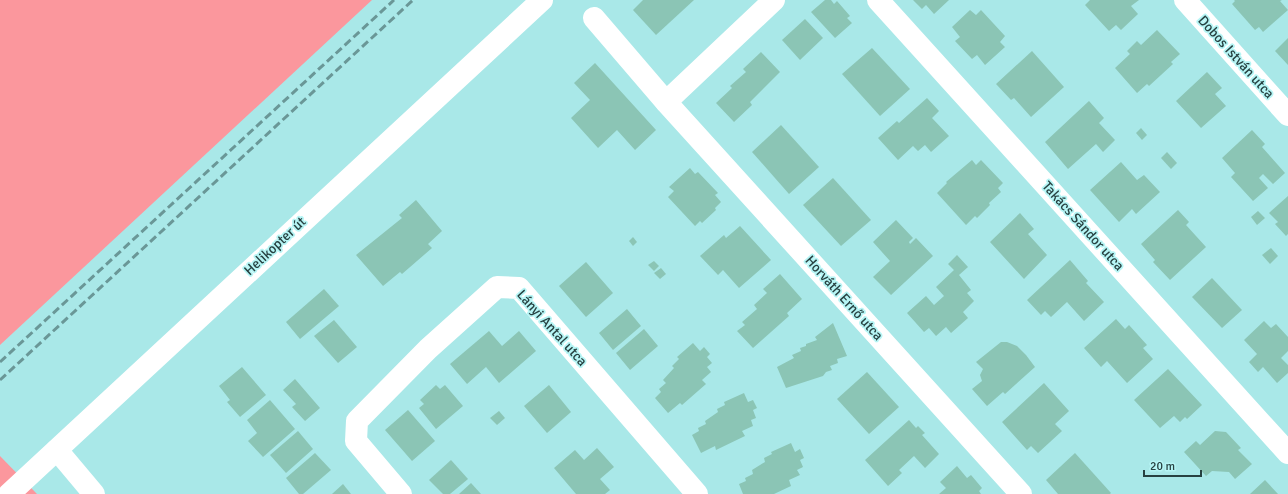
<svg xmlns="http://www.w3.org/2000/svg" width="1288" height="494" font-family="Signika,sans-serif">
	<rect width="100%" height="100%" fill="#a9e8e8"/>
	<g fill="#fb979d">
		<polygon points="0,0 372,0 0,345"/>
		<polygon points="0,456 37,494 0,494"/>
	</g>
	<g fill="#8bc5b5">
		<polygon points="643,0 694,0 656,35 633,10"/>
		<polygon points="825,0 831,0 834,4 837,1 850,16 847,18 852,23 835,38 811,12"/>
		<polygon points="913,0 949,0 934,14 926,5 922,9"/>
		<polygon points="1090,0 1139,0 1131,6 1138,14 1121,30 1116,25 1109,31 1085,5"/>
		<polygon points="1234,0 1282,0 1280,1 1288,10 1263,32 1259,27 1255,30 1232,4 1235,1"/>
		<polygon points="970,10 976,15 981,10 1005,36 1000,42 1005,47 985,65 977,55 972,59 955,41 960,37 952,27"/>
		<polygon points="805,19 823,38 800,60 782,40"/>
		<polygon points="1157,30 1180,54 1171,62 1173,64 1149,86 1147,84 1137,93 1115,68 1130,54 1127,51 1137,41 1141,45"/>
		<polygon points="1288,38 1288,65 1275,51"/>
		<polygon points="872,48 910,89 880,116 842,74"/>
		<polygon points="1032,51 1064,87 1031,117 1014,98 1011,100 996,84"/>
		<polygon points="761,52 780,72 750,102 752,105 734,122 716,103 732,88 730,86 746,72 743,69"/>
		<polygon points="595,63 656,130 635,150 617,130 598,148 571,118 590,100 574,83"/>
		<polygon points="1207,72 1222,88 1215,94 1226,106 1201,128 1176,101"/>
		<polygon points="927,98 939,111 932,118 949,136 931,152 925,145 918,151 913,146 898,160 878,138 897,121 899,123"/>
		<polygon points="1089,101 1104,118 1099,123 1115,140 1103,152 1096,144 1068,169 1045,142"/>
		<polygon points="781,125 819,167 789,194 752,152"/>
		<polygon points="1141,128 1147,135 1142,140 1136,133"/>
		<polygon points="1252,130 1265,144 1262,147 1285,173 1273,184 1263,174 1259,178 1268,188 1253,201 1231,177 1235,173 1222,158"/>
		<polygon points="1167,152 1177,163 1171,169 1161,158"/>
		<polygon points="972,160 976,165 981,160 1003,183 998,188 1001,192 989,203 990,205 977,218 975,216 966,225 937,193 947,183 946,182"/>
		<polygon points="1121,162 1137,180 1144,175 1160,192 1136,214 1132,209 1119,222 1090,190"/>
		<polygon points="690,168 695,174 698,172 718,193 715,195 721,202 715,208 716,210 702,223 700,221 695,226 668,197 674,191 669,187"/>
		<polygon points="833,178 871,220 841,246 803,205"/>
		<polygon points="1288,196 1288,234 1286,236 1275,224 1278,222 1269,213"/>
		<polygon points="416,200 442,231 428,244 432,248 402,274 400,272 383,286 356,255 402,218 399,215"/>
		<polygon points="1178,210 1189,222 1186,225 1206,247 1170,280 1153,262 1155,260 1141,244"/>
		<polygon points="1258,211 1265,218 1257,225 1251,217"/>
		<polygon points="1020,213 1034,229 1028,234 1047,255 1024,279 990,242"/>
		<polygon points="896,220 913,238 909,242 910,244 916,238 933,256 891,295 873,277 890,261 873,242"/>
		<polygon points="740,226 771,260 739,288 723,270 718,275 700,256 724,235 726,238"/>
		<polygon points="633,237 637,242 633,246 629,241"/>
		<polygon points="1271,248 1278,256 1270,264 1262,255"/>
		<polygon points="957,255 968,267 959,275 971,290 967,293 974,301 963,312 968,318 951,333 946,327 936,336 929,328 924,332 907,313 926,296 934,305 944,296 936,287 954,270 948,264"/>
		<polygon points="1070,260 1088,281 1086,283 1104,302 1084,321 1067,302 1051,317 1045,311 1041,315 1027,300"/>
		<polygon points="654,261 659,266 654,271 648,265"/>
		<polygon points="586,262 613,293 586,317 559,286"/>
		<polygon points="661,268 666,274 660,279 654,273"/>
		<polygon points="780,274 802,299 787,313 789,316 753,348 737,331 745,325 742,322 757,309 754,305 767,293 763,289"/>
		<polygon points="1212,278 1242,310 1222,328 1192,297"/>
		<polygon points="324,289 339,306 300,339 286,322"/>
		<polygon points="627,309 641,326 613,350 599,333"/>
		<polygon points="1116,319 1125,329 1129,325 1147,345 1143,348 1153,359 1127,383 1107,361 1101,367 1084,348"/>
		<polygon points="334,320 357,347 338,363 314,336"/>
		<polygon points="1264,321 1271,328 1276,324 1288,337 1288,351 1281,358 1288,365 1288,373 1277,383 1263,367 1258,372 1249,362 1257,354 1244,340"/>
		<polygon points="833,323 847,356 837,359 838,363 830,366 832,370 826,372 823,376 786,388 777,367 794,358 792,355 801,351 800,348 806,346 806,344 817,340 815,337"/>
		<polygon points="644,329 658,346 630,370 616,353"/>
		<polygon points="489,331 502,346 519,331 536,351 499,383 486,367 467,384 450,364"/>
		<polygon points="1001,342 1007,342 1017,346 1026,355 1035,367 1005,394 1003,392 987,406 972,389 982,381 980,375 983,369 976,362"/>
		<polygon points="693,343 700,351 704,347 710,354 707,357 712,363 707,367 711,372 702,380 706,384 682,405 680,403 668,413 655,398 661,392 659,389 666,383 663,380 674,368 672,366 679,359 677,357"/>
		<polygon points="242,367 266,395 240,417 227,402 230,400 219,386"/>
		<polygon points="1168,369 1202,405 1187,419 1185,417 1180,422 1174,416 1160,428 1134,400"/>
		<polygon points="867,372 899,407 869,434 837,399"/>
		<polygon points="295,379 320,408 305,421 292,407 296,404 283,390"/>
		<polygon points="1044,383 1069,411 1055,424 1062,431 1038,453 1031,446 1027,450 1002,422"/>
		<polygon points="436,385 440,389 445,385 463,406 436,429 419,408 424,404 420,400"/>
		<polygon points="549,385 571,412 547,433 524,406"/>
		<polygon points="744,393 748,402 753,400 757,408 753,410 756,418 751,420 753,426 742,431 745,436 716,450 715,446 701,453 692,435 699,431 698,428 706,424 705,421 718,412 717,409 725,405 724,402"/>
		<polygon points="270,400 295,429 263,457 248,441 257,433 247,420"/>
		<polygon points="408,410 435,441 412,461 385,430"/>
		<polygon points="499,411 505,418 497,425 490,418"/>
		<polygon points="909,420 916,428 918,426 925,433 922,435 939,454 925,468 914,456 899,470 902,473 888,486 865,460"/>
		<polygon points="298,431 313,449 286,473 270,455"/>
		<polygon points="1215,431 1226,432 1241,448 1238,450 1252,464 1235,479 1229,472 1212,471 1206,476 1184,452 1196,441 1200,445"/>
		<polygon points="791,443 795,452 800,449 804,458 800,460 803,467 797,470 800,475 789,480 791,486 774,494 743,494 739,484 746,481 745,478 753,474 752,470 765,462 764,458 772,454 771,452"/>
		<polygon points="597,448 614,467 600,479 610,490 605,494 576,494 554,468 575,450 584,460"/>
		<polygon points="315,453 331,470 303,494 299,494 286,478"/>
		<polygon points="1075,453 1111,493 1110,494 1058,494 1046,480"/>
		<polygon points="451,460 468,479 450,494 443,494 429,480"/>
		<polygon points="957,466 967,478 971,475 982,488 979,491 981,494 939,494 946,488 940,482"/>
		<polygon points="1265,480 1278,494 1250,494"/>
		<polygon points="471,483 481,494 459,494"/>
		<polygon points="343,484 351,494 332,494"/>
	</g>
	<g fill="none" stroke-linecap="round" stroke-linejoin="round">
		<g stroke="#fff" stroke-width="22">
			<polyline points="878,0 1288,453"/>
			<polyline points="1185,0 1288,115"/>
			<polyline points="594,18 666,102 1021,494"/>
			<polyline points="666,102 774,0"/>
			<polyline points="57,450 94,494"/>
			<polyline points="9,494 542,0"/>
			<polyline points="401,494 356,441 357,421 428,349 497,287 519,288 697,494"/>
		</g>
		<g stroke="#6a9797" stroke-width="3" stroke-dasharray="8 4" stroke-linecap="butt">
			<polyline points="0,362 394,0"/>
			<polyline points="0,380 413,0"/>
		</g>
	</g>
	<g text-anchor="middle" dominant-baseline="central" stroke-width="3.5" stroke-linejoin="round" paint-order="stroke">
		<g font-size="14" fill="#274141" stroke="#b6f5f5">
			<text transform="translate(1236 57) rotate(48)">Dobos István utca</text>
			<text transform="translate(1083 226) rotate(48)">Takács Sándor utca</text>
			<text transform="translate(275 246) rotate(-43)">Helikopter út</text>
			<text transform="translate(844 298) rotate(48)">Horváth Ernő utca</text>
			<text transform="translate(552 328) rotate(48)">Lányi Antal utca</text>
		</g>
	</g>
	<path d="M1144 470v6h57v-6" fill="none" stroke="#274141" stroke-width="2"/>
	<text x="1150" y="470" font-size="12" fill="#274141" stroke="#b6f5f5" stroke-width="3" paint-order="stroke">20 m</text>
</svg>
